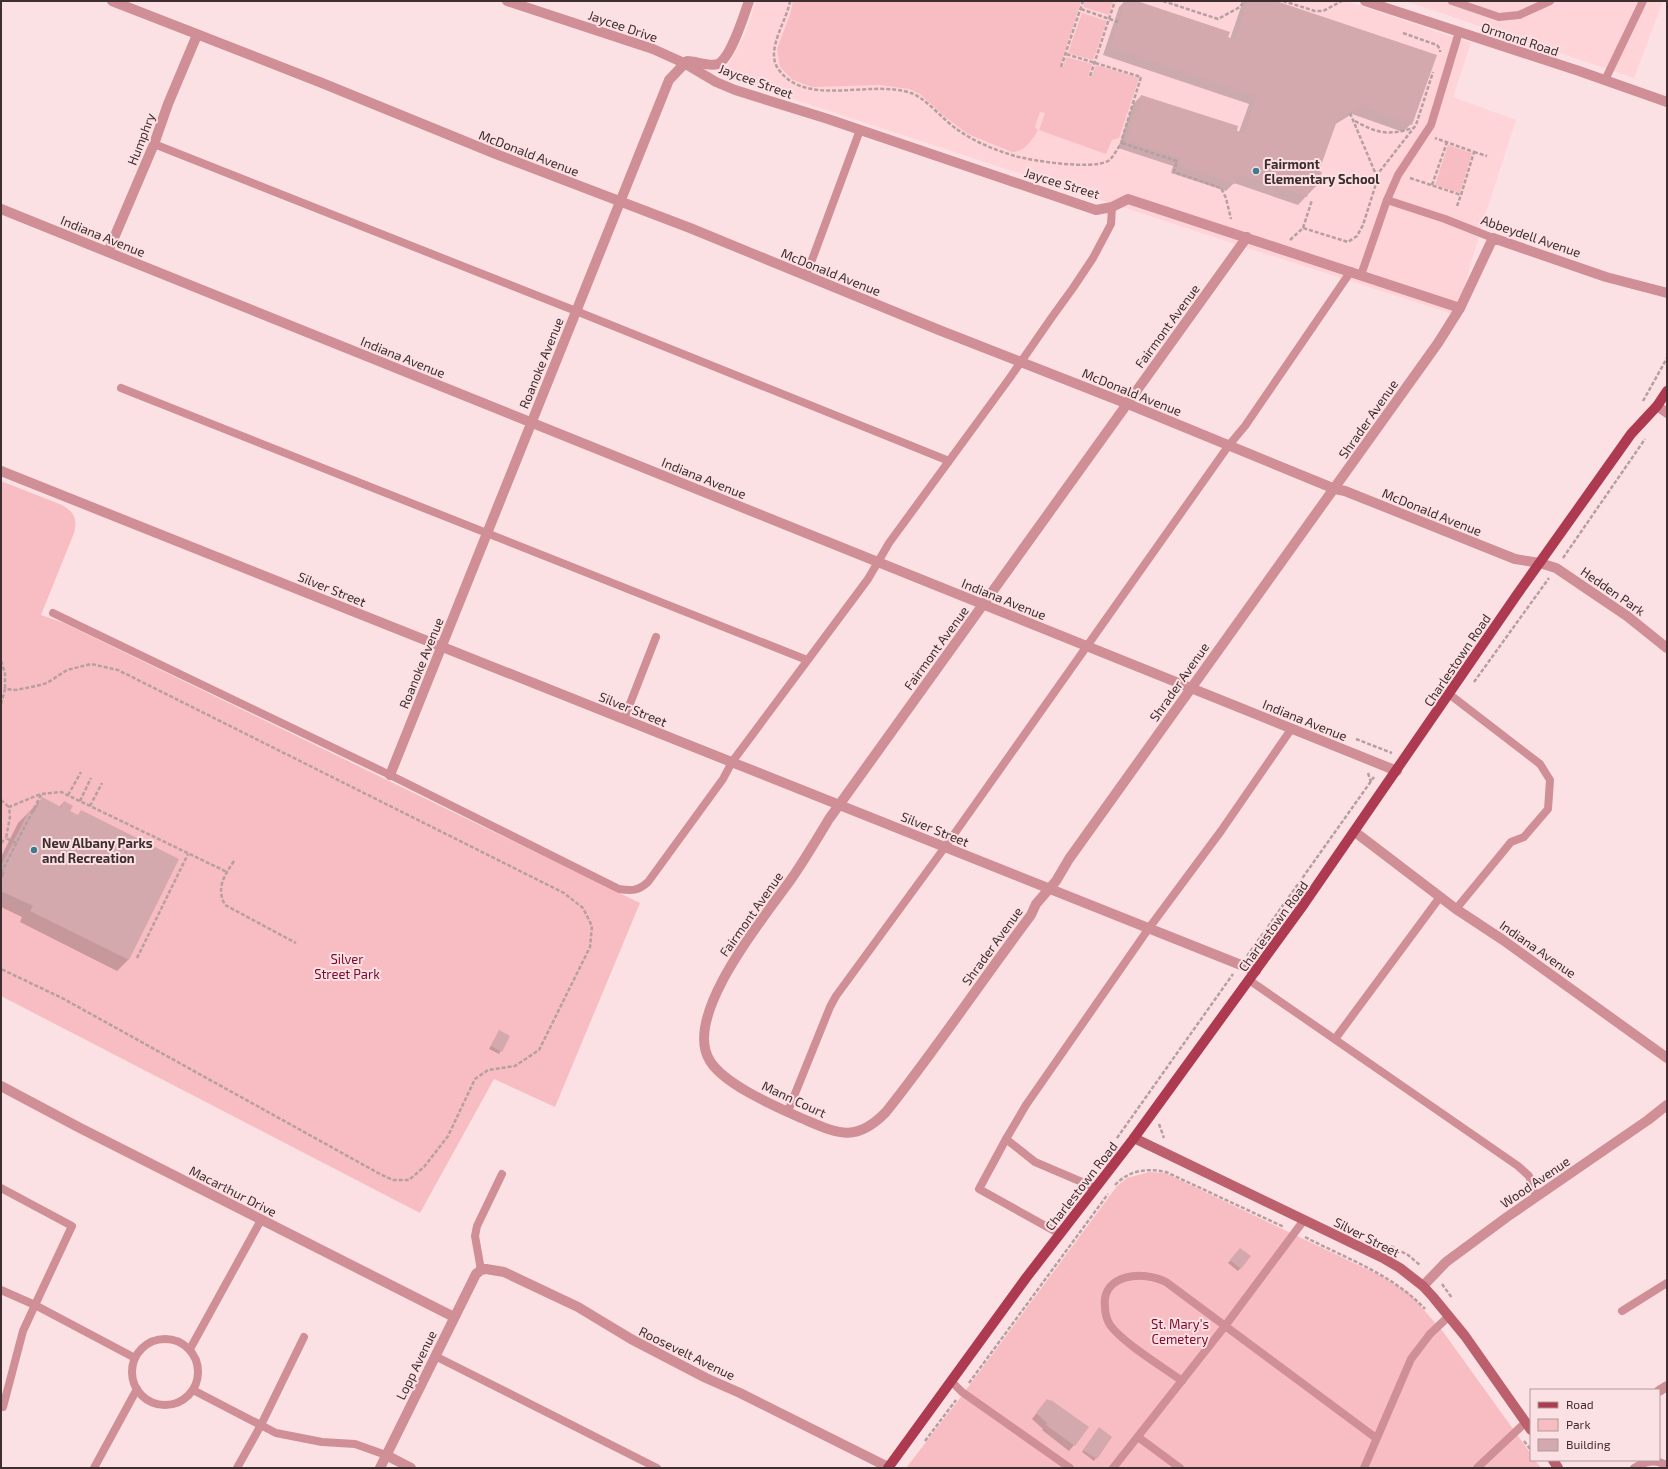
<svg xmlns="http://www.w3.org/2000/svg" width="1668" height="1469" font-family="'Exo 2',sans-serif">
	<rect width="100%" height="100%" fill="#fce1e4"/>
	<g fill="#fed4d8">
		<polygon points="756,1 1346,1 1471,43 1453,97 1516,120 1483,222 1456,315 1247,248 722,76 745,34"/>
		<polygon points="1405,1 1663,1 1634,78"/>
	</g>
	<g fill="#f8bdc2">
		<path d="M793,1H1081L1060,67H1063L1066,57L1092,64L1088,76L1091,77L1096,65L1139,78L1119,138L1112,140L1106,154L1039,130L1045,113L1040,112L1035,127L1038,130C1031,141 1026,151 1012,152L968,134L944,116L920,94L909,89L880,85L812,87L793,80L780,67L777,49L790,15Z"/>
		<polygon points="1085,1 1113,1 1109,15 1083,7"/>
		<polygon points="1082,13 1107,21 1093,60 1068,53"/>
		<polygon points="1448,145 1472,153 1460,193 1435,185"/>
		<path d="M1,481L62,505C74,512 78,519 74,533L41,615L64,623L640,903L555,1107L494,1079L420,1213L1,996Z"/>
		<polygon points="1149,1172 1165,1173 1182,1181 1379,1275 1410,1294 1444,1333 1531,1454 1531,1460 1535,1460 1541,1468 906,1468 960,1398 1117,1186 1127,1178"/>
	</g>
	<g fill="#0003">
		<polygon points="1125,1 1134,1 1230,39 1243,1 1273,1 1411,124 1403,132 1352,114 1334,125 1317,171 1315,187 1298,205 1234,183 1226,191 1171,173 1173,166 1118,148 1133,104 1141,96 1239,132 1249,104 1103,55 1119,7"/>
		<polygon points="42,799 59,807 64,802 69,812 77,816 81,812 178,860 128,960 117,971 20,922 22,917 1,907 1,857 18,823"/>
		<polygon points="499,1031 509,1036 499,1054 489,1049"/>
		<polygon points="1238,1251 1250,1256 1238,1271 1228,1263"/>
		<polygon points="1047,1400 1074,1445 1069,1451 1042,1430 1043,1429 1032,1419"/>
		<polygon points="1097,1431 1111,1437 1094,1461 1082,1452"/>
	</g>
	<g fill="#d3a9ad">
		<polygon points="1126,1 1137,1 1230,32 1228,37 1235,40 1247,1 1276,1 1437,55 1412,125 1360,106 1359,109 1350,113 1340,118 1338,118 1319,171 1322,172 1316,187 1311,185 1307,197 1238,174 1235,184 1179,165 1180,158 1126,140 1141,95 1238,126 1237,131 1244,133 1257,96 1110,47"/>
		<polygon points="42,797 61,807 64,801 73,806 70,811 78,815 81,810 179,859 129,960 30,911 33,906 1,891 1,880 5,873 1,871 1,866 29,811 34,813"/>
		<polygon points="499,1030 510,1036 502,1052 491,1046"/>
		<polygon points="1240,1248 1251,1256 1241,1269 1230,1260"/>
		<polygon points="1047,1399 1051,1401 1051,1400 1089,1427 1075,1446 1046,1425 1047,1423 1036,1413"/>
		<polygon points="1099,1427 1112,1437 1097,1459 1083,1450"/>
	</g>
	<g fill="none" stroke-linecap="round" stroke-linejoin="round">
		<g stroke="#b69fa1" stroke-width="2.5" stroke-dasharray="4 2" stroke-linecap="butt">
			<path d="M790,1C787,21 764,51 779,70C807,108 870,79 911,93C926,98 943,120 958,130C975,142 995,150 1015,156C1033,161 1092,170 1108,161C1114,157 1117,148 1122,143V139L1141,77L1066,54"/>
			<polyline points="1163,1 1218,19 1240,7 1244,1"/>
			<polyline points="1283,1 1315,11 1323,11 1342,1"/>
			<polyline points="1081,9 1118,22"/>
			<polyline points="1403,33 1437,45 1440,49 1440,52"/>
			<polyline points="1061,67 1083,1"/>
			<polyline points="1090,76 1115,1"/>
			<polyline points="1350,113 1377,177"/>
			<path d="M1355,121C1376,133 1389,136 1413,128"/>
			<polyline points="1122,143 1177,161 1174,172 1221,188 1226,198 1231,219"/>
			<polyline points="1474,152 1487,156"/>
			<polyline points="1410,178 1461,195 1474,152 1435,138"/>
			<polyline points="1432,185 1447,142"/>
			<polyline points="1457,206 1461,195"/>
			<polyline points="1303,228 1312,200"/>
			<polyline points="1290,240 1303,228 1348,242 1357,236 1363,225 1380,171 1416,125 1433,72"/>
			<polyline points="1643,401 1667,358"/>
			<polyline points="1563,558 1645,439"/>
			<polyline points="1,661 5,673 5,689"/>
			<polyline points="1474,682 1549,578"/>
			<polyline points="1,704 5,689 16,690 36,686 47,683 67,670 91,664 118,670 564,893 583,908 592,926 590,947 539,1050 515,1066 488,1070 475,1079 448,1136 424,1167 409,1180 393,1180 380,1174 62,998 1,969"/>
			<polyline points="1356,739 1392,753"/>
			<polyline points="1368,773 1371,782"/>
			<polyline points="68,795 81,772"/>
			<polyline points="1,800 9,807"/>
			<polyline points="80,801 91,778"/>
			<polyline points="90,806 102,783"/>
			<polyline points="1,843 6,838"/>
			<polyline points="16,843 6,838 10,817 9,807 41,794 61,792 227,872"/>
			<path d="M234,861C224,876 216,888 225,905L296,943"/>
			<polyline points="1,873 41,795"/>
			<polyline points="1,894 30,909"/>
			<polyline points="1247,956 1374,777"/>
			<polyline points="137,958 188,854"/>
			<polyline points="1159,1124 1164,1138"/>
			<polyline points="1117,1138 1233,974"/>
			<path d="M1115,1185C1129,1170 1147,1168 1166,1172L1284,1227"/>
			<path d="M1305,1237C1347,1259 1392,1274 1425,1309"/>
			<polyline points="1391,1246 1408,1255 1420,1265"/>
			<polyline points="1442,1284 1452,1298"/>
			<polyline points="969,1383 1108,1194"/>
			<polyline points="925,1441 956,1400"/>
			<polyline points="1524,1441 1531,1450"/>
		</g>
		<g stroke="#d08e96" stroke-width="8">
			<polyline points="1452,1 1499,17 1519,15 1550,1"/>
			<polyline points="1605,80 1643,1"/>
			<polyline points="154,144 576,311 949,461"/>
			<polyline points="1387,200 1445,219 1493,238"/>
			<polyline points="1361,275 1387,200 1398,175 1431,125 1459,32"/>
			<polyline points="806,276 860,130"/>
			<polyline points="121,388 807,660"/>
			<path d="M53,613L390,775L619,889C632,891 638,891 648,882L723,779L732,762L868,579L889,543L1009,379L1052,317L1073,288L1093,258L1111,224L1112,207"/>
			<polyline points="1449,694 1540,764 1550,780 1548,809 1524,837 1511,842 1456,909"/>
			<polyline points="624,719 656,637"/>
			<polyline points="1249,980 1518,1166 1529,1176 1536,1197"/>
			<polyline points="1335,1039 1440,897"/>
			<polyline points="788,1111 830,1007 836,996 945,847 1229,445 1245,426 1351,271"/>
			<polyline points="1006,1139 979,1189 1060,1234"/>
			<polyline points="1,1188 72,1226 35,1305 1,1290"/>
			<polyline points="1096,1188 1035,1162 1006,1139 1026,1105 1149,928 1221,831 1292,728"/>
			<polyline points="481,1270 475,1236 477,1226 502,1174"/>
			<polyline points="1622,1311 1667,1283"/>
			<circle cx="165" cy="1372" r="33"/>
			<polyline points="190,1349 261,1220"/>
			<polyline points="435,1356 657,1468"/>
			<path d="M1182,1381C1163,1367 1123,1343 1110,1325C1107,1320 1105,1313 1105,1307C1101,1274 1143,1270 1166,1282L1376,1438"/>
			<polyline points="952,1382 962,1392 1070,1468"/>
			<polyline points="193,1390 276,1433 322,1442 355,1444 386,1455"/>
			<polyline points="3,1407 23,1331 35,1305 135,1358"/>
			<polyline points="1138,1437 1180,1468"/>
			<polyline points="94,1468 137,1389"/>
			<polyline points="237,1468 261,1425 304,1337"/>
			<polyline points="1113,1468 1225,1326 1304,1220"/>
			<polyline points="1364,1468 1411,1359 1430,1334 1449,1316"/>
			<polyline points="1477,1468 1526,1422"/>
			<path d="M1634,1468C1645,1461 1656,1458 1667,1466"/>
		</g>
		<g stroke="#d08e96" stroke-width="10">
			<polyline points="112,1 322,83 496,154 690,228 939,330 1128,404 1335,489 1345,491 1515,559 1540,563 1556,568 1627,616 1667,648"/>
			<polyline points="507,1 653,49 684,63 716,82 735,90 828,119 1096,210 1112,207 1128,199 1460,308"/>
			<polyline points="1365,1 1579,71 1667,102"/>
			<polyline points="1,209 1397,771"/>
			<path d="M1247,237L829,819C817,839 805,859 792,878C766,915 681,1016 710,1061C725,1085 775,1106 801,1118C837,1133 855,1144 886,1112C937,1048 982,980 1031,915L1036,904L1056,881L1069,859L1438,343L1460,308L1493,238L1606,277L1667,293"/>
			<polyline points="108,252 154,144 168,104 197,35"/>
			<polyline points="1657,406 1667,413"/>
			<polyline points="1,471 1256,971"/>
			<path d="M390,775L669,80L687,61C696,61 709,67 718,64C731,58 744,15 749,1"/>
			<polyline points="1355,832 1456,909 1503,940 1667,1058"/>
			<polyline points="1,1086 80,1128 454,1317"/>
			<polyline points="1423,1286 1446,1262 1507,1217 1648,1120 1667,1105"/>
			<polyline points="1659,1391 1667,1386"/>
			<polyline points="386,1455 411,1468"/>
			<polyline points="380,1468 476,1274 481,1270 486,1269 504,1272 578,1307 631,1339 706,1378 740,1393 888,1467"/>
		</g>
		<g stroke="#bd606e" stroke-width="10">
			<polyline points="1134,1138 1383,1258 1400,1268 1423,1286 1433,1297 1465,1336 1531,1430"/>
			<polyline points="1553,1460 1558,1468"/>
		</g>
		<polyline stroke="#ae3a51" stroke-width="10" points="888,1468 1026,1278 1134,1138 1304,904 1516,596 1631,434 1657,406 1667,391"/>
	</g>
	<g fill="#3c7b90" stroke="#fce1e4" stroke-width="1.5">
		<circle cx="1256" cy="171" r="4"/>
		<circle cx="34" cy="850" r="4"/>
	</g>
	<g text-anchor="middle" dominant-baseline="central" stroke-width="4" stroke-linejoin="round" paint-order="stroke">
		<g font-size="13" fill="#3f2e2f" stroke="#fce1e4">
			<text transform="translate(623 26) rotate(19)">Jaycee Drive</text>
			<text transform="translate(1520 39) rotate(18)">Ormond Road</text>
			<text transform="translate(756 81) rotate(20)">Jaycee Street</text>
			<text transform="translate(141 139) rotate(-69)">Humphry</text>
			<text transform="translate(529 153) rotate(21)">McDonald Avenue</text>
			<text transform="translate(1062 183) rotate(17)">Jaycee Street</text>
			<text transform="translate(103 236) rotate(22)">Indiana Avenue</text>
			<text transform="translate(1531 236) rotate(19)">Abbeydell Avenue</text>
			<text transform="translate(831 272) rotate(22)">McDonald Avenue</text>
			<text transform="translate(1167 326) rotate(-54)">Fairmont Avenue</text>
			<text transform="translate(403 357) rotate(22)">Indiana Avenue</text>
			<text transform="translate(541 363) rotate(-68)">Roanoke Avenue</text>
			<text transform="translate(1132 392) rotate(22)">McDonald Avenue</text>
			<text transform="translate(1368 419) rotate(-55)">Shrader Avenue</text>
			<text transform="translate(704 478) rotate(22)">Indiana Avenue</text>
			<text transform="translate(1432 512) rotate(22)">McDonald Avenue</text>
			<text transform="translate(332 589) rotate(22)">Silver Street</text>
			<text transform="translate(1613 591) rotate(35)">Hedden Park</text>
			<text transform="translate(1004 599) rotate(22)">Indiana Avenue</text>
			<text transform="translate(936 648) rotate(-54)">Fairmont Avenue</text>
			<text transform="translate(1457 660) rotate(-56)">Charlestown Road</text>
			<text transform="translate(421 663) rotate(-68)">Roanoke Avenue</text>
			<text transform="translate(1179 682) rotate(-55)">Shrader Avenue</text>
			<text transform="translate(633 709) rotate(22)">Silver Street</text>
			<text transform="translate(1305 720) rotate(22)">Indiana Avenue</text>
			<text transform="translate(935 829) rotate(22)">Silver Street</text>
			<text transform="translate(751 914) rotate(-55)">Fairmont Avenue</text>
			<text transform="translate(1273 926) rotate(-54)">Charlestown Road</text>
			<text transform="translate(992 946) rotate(-54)">Shrader Avenue</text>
			<text transform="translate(1538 949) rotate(35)">Indiana Avenue</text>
			<text transform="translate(794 1099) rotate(25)">Mann Court</text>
			<text transform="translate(1535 1182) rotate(-34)">Wood Avenue</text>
			<text transform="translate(1081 1186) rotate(-52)">Charlestown Road</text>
			<text transform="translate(233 1191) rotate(27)">Macarthur Drive</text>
			<text transform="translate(1367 1237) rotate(27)">Silver Street</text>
			<text transform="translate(687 1353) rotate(26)">Roosevelt Avenue</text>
			<text transform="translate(416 1365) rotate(-64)">Lopp Avenue</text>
		</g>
		<g font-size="13" font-weight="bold" fill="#3f2e2f" stroke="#fce1e4" text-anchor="start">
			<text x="1264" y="164">Fairmont<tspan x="1264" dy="15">Elementary School</tspan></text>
			<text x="42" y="843">New Albany Parks<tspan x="42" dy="15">and Recreation</tspan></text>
		</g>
		<g font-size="13" fill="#7e072d" stroke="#fce1e4">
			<text x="347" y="959">Silver<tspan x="347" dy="15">Street Park</tspan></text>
			<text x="1180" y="1324">St. Mary's<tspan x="1180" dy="15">Cemetery</tspan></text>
		</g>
	</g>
	<rect width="1668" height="1469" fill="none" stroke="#3f2e2f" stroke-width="4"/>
	<rect x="1530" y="1389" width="130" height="72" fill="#fce1e4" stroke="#b0999c"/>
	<rect x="1538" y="1402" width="20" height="6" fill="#ae3a51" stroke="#b0999c"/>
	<text x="1566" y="1409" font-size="12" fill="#3f2e2f">Road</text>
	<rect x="1538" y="1419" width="20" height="12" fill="#f8bdc2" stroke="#b0999c"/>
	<text x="1566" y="1429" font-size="12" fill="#3f2e2f">Park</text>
	<rect x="1538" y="1439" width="20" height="12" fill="#d3a9ad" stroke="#b0999c"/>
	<text x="1566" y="1449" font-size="12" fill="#3f2e2f">Building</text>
</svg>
